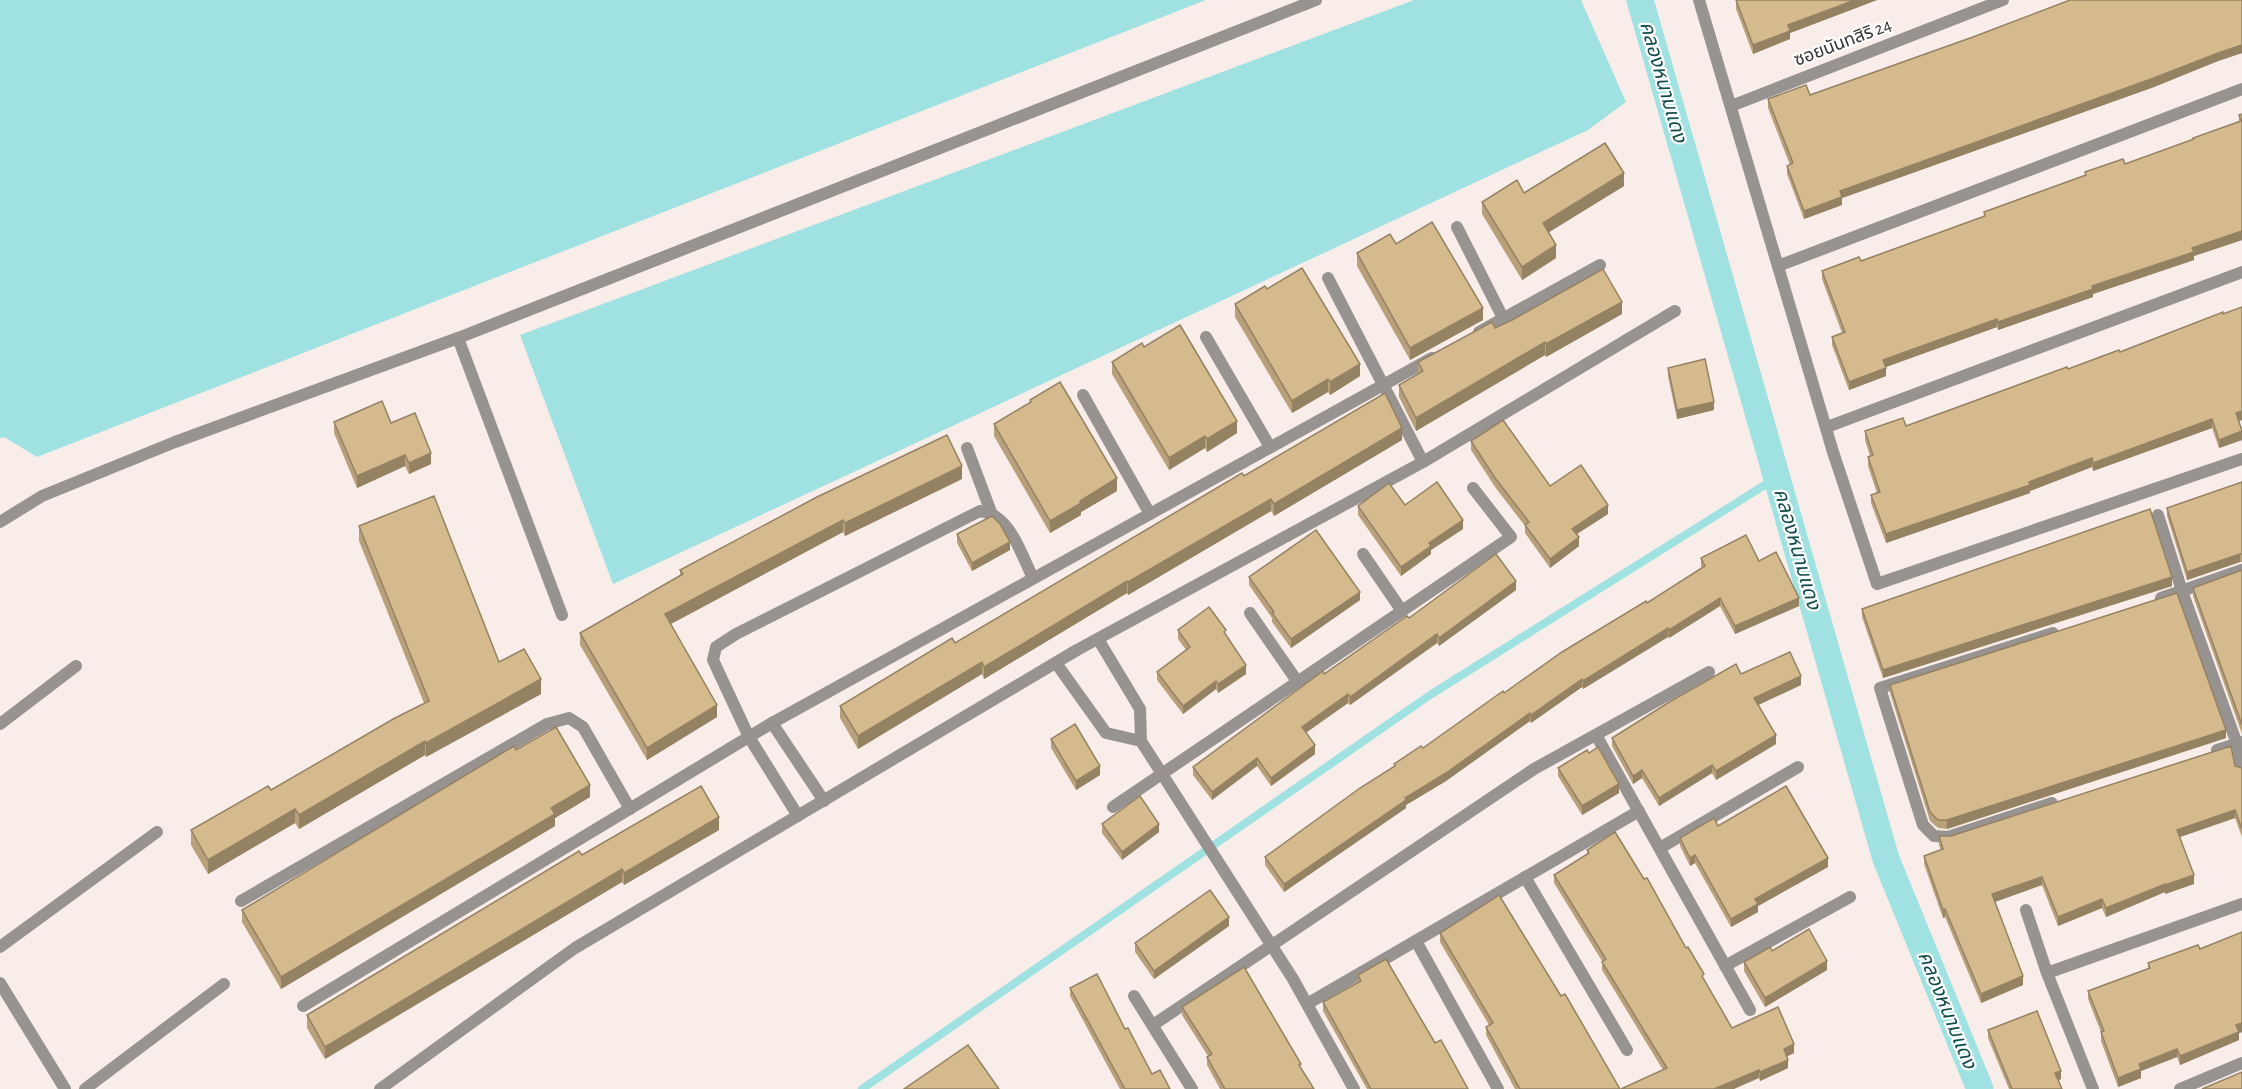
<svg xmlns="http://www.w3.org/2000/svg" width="2242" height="1089" font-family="'Alegreya Sans','Noto Sans Thai',sans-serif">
	<rect width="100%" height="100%" fill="#f8ede9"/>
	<g fill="#a0e2e2">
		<polygon points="0,0 1206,0 37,457 4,437 0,438"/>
		<polygon points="1414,0 1581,0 1626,102 1588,130 613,584 520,335"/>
	</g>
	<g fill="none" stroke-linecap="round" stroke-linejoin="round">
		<polyline stroke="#a0e2e2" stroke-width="8" points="862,1089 1430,695 1776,478"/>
		<polyline stroke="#a0e2e2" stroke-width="27" points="1640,0 1886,859 1980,1089"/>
		<g stroke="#979391" stroke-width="12">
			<polyline points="1457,227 1503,318"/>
			<polyline points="1328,278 1423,462"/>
			<polyline points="1206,337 1270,447"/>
			<polyline points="458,338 562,615"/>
			<polyline points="1083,395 1150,514"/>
			<polyline points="967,448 991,512"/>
		</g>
		<g stroke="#979391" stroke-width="12">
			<polyline points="1699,0 1833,452 1877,584 2242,459"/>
			<polyline points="1731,106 2003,0"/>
			<polyline points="1778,266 2242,89"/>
			<polyline points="1479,332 1600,265"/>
			<polyline points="1827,427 2242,272"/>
			<polyline points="2158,515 2182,591 2237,744 2242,769"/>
			<polyline points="0,522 42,496 175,442 458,338 1316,0"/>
			<polyline points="1363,554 1402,611"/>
			<polyline points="2161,598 2242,570"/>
			<polyline points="1250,613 1297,681"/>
			<polyline points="1056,663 1106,733 1141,741 1140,709 1098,639"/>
			<polyline points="0,724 76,666"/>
			<polyline points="1596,735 1750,1010"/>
			<polyline points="1141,741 1293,979 1354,1089"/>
			<polyline points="2217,750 2242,742"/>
			<polyline points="824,801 772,723 1432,358"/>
			<polyline points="2052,803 1948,837 1934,836 1923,825 1880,688 2053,633"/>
			<polyline points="1113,807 1511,537 1473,488"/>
			<path d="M798,816L749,737L713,660L716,647L736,634L980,511C1010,514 1021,554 1033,578"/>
			<polyline points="1660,848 1798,767"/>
			<polyline points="1525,877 1627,1050"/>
			<polyline points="241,901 547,724 569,718 583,727 630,809"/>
			<polyline points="2026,910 2047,973 2093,1089"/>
			<polyline points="1416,941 1498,1089"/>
			<polyline points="0,947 157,832"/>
			<polyline points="1725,966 1850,897"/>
			<polyline points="2047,973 2242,904"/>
			<polyline points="0,983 65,1089"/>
			<polyline points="1134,996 1192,1089"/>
			<polyline points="1307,1004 1639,811"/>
			<polyline points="303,1006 772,723"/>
			<polyline points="1153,1025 1534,769 1709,672"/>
			<polyline points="85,1089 224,984"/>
			<polyline points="380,1089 575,948 1077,650 1423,462 1675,311"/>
			<polyline points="2180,1089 2242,1063"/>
		</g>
	</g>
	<g fill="#b7a07a">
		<polygon points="1736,0 1877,0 1790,33 1790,39 1753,54 1736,9"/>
		<polygon points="2242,0 2242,53 2218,61 2154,87 1842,198 1842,205 1804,219 1787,174 1787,166 1790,165 1768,108 1768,99 1810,95"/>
		<polygon points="2242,114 2242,240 2194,256 2194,260 2093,294 2093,297 1998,330 1997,327 1886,367 1886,376 1849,390 1832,345 1832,337 1842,333 1822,279 1822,271 1861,261 1984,216 1984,212 2085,176 2085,172 2125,164 2193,140 2239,121 2239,115"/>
		<polygon points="1624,186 1548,232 1556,258 1522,280 1482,214 1482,202 1524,193"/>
		<polygon points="1396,244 1483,320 1410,360 1357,266 1357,253"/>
		<polygon points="1267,289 1360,376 1330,395 1328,392 1292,413 1235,317 1235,304"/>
		<polygon points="1622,314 1546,357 1545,355 1416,431 1399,397 1399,385 1418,373 1418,362 1495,328"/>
		<polygon points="1144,347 1237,433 1207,452 1205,448 1169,470 1112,374 1112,362"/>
		<polygon points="2120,352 2242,420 2239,421 2242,429 2242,440 2219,448 2212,428 2093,471 2092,467 2030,491 2030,493 1886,543 1871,503 1871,495 1877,493 1868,466 1868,457 1870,456 1865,440 1865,431 1906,426 2068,369"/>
		<polygon points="1668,368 1714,410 1677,419 1668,376"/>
		<polygon points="1030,400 1117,491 1081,512 1081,515 1050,533 994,436 994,424 1030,403"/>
		<polygon points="334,422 431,464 409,474 405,466 357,488 334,433"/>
		<polygon points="1402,440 1274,516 1271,511 1128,595 1127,593 984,679 982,674 858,749 840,718 840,706 955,643 1244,476"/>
		<polygon points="1471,441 1550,486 1608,514 1577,534 1579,546 1550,568 1525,533 1525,526 1495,487 1471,450"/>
		<polygon points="962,479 845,536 843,532 671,624 717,717 647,760 580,645 580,633 680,575 680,570"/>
		<polygon points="2242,482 2242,562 2240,562 2187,580 2167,516 2167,508"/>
		<polygon points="1358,506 1463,529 1431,550 1431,554 1401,576 1358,515"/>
		<polygon points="359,526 499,662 541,694 426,757 425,755 299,829 295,823 208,874 191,845 191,830 271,790 424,703 359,541"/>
		<polygon points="957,534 1010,550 972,571 957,543"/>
		<polygon points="1701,558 1759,561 1799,606 1735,634 1720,606 1669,638 1668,637 1583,689 1582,687 1531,723 1530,721 1446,781 1406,805 1406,808 1284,892 1265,865 1265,857 1394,767 1394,764 1423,748 1504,693 1702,568 1701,566"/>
		<polygon points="2242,570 2242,734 2193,596 2193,588"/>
		<polygon points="1249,577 1360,600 1291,648 1272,622 1272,618 1249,585"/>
		<polygon points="2172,586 1883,678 1862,617 1862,609"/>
		<polygon points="1516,590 1439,646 1437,643 1350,705 1348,703 1306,733 1315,754 1271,786 1257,766 1212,800 1193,775 1193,767 1324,674 1409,618"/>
		<polygon points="1178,630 1226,635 1246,674 1218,693 1216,689 1183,714 1157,680 1157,672 1186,650 1178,639"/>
		<polygon points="1741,674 1801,685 1758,705 1776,744 1716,780 1712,773 1659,806 1642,778 1633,784 1612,746 1612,738"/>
		<polygon points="1890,685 2226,738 1947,829 1938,828 1930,821 1890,693"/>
		<polygon points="1051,739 1100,775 1076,790 1051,748"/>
		<polygon points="516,750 590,797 555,818 555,826 281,989 242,922 242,910"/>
		<polygon points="2235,766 2242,768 2242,837 2235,818 2180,837 2194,884 2165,894 2165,892 2106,917 2102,908 2058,926 2042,885 1994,902 2023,985 1981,1003 1945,917 1943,918 1924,864 1924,856 1941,850 1939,845 1939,836 1951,836"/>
		<polygon points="1558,768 1619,793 1582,815 1558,776"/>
		<polygon points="1102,824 1159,832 1122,860 1102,833"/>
		<polygon points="1718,826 1828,867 1758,906 1758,912 1731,927 1695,863 1690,866 1680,846 1680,838"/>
		<polygon points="719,830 624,885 622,882 325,1059 307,1028 307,1015 582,855"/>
		<polygon points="1587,850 1704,980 1732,1028 1794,1053 1787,1056 1788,1068 1760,1081 1759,1078 1663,1070 1602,970 1602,961 1554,883 1554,875 1587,854"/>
		<polygon points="1229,926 1154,979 1135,952 1135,943"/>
		<polygon points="2242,932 2242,1032 2239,1033 2239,1040 2180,1065 2177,1057 2141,1071 2141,1078 2118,1087 2101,1041 2101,1032 2088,999 2088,991 2148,969 2148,963 2200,949"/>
		<polygon points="1440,933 1561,996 1620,1089 1515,1089 1486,1035 1486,1027 1489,1025 1440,942"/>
		<polygon points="1772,951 1827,970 1765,1007 1744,971 1744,962"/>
		<polygon points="1358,975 1435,1043 1468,1089 1367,1089 1323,1011 1323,1002 1358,982"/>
		<polygon points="1070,988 1125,1029 1152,1074 1170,1089 1120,1089 1070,996"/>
		<polygon points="1182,1007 1301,1069 1314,1089 1220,1089 1207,1065 1207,1057 1208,1056 1182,1015"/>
		<polygon points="1988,1030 2061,1079 2058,1080 2062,1089 2009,1089 1988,1038"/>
	</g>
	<g fill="#958263">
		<polygon points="1855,0 1877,0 1790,33 1790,39 1753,54 1753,45 1788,25"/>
		<polygon points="2242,45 2242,53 2218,61 2154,87 1842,198 1842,205 1804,219 1804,211 1840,191"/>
		<polygon points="1624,173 1624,186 1543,236 1543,223"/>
		<polygon points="2242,231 2242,240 2194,256 2194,260 2093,294 2093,297 1998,330 1998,322 2192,248"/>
		<polygon points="1556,245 1556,258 1522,280 1522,267"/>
		<polygon points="1622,302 1622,314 1546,357 1546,344"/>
		<polygon points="1483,308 1483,320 1410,360 1410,348"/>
		<polygon points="1997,319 1997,327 1883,368 1883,360"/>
		<polygon points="1545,342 1545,355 1416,431 1416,418"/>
		<polygon points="1360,364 1360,376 1330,395 1330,382"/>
		<polygon points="1886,368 1886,376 1849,390 1849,382"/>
		<polygon points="1328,379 1328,392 1292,413 1292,401"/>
		<polygon points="1714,402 1714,410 1677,419 1677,410"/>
		<polygon points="2242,411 2242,420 2236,422 2236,413"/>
		<polygon points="2212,419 2212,428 2093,471 2093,463"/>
		<polygon points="1237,421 1237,433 1207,452 1207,439"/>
		<polygon points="1402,428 1402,440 1274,516 1274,504"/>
		<polygon points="2242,431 2242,440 2219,448 2219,440"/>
		<polygon points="1205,436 1205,448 1169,470 1169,458"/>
		<polygon points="431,453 431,464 409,474 409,463"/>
		<polygon points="405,455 405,466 357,488 357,476"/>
		<polygon points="2092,458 2092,467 2030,491 2030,493 1886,543 1886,534 2029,482"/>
		<polygon points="962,466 962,479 845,536 845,523"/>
		<polygon points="1117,478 1117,491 1081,512 1081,515 1050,533 1050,521 1080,501"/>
		<polygon points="1271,499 1271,511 1128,595 1128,582"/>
		<polygon points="1608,505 1608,514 1572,537 1572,529"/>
		<polygon points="843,520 843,532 665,627 665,614"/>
		<polygon points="1463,520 1463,529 1431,550 1431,554 1401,576 1401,567 1429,543"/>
		<polygon points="1579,537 1579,546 1550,568 1550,559"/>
		<polygon points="1010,542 1010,550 972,571 972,563"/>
		<polygon points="2240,554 2240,562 2187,580 2187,572"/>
		<polygon points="2172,577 2172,586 1883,678 1883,670"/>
		<polygon points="1127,581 1127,593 984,679 984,667"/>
		<polygon points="1516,581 1516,590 1439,646 1439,638"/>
		<polygon points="1360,592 1360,600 1291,648 1291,639"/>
		<polygon points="1720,598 1720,606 1669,638 1669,630"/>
		<polygon points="1799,598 1799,606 1735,634 1735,626"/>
		<polygon points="1668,628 1668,637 1583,689 1583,681"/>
		<polygon points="1437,634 1437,643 1350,705 1350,697"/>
		<polygon points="982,662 982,674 858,749 858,736"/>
		<polygon points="1246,665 1246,674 1218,693 1218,684"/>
		<polygon points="1801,676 1801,685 1754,707 1754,698"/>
		<polygon points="541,679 541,694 426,757 426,743"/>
		<polygon points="1582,679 1582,687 1531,723 1531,715"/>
		<polygon points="1216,681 1216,689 1183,714 1183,706"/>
		<polygon points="1348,694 1348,703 1302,735 1302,727"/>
		<polygon points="717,705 717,717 647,760 647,748"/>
		<polygon points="1530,713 1530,721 1446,781 1406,805 1406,808 1284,892 1284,884 1405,798"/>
		<polygon points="2226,730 2226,738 1947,829 1947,820"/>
		<polygon points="1776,735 1776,744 1716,780 1716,771"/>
		<polygon points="425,741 425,755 299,829 299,815"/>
		<polygon points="1315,745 1315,754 1271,786 1271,778"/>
		<polygon points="1257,758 1257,766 1212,800 1212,792"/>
		<polygon points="1712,765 1712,773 1659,806 1659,798"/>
		<polygon points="1100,766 1100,775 1076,790 1076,781"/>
		<polygon points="1642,770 1642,778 1633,784 1633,776"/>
		<polygon points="1619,784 1619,793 1582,815 1582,806"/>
		<polygon points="590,785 590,797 555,818 555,826 281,989 281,977 551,808"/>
		<polygon points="295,809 295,823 208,874 208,860"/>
		<polygon points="2235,810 2235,818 2177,838 2177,830"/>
		<polygon points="719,817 719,830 624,885 624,873"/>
		<polygon points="1159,824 1159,832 1122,860 1122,852"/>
		<polygon points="1695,855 1695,863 1690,866 1690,858"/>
		<polygon points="1828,858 1828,867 1758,906 1758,912 1731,927 1731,919 1755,899"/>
		<polygon points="622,869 622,882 325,1059 325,1047"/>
		<polygon points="2194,875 2194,884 2165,894 2165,885"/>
		<polygon points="2042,877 2042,885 1992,903 1992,894"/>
		<polygon points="2165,884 2165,892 2106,917 2106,908"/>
		<polygon points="2102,899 2102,908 2058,926 2058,917"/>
		<polygon points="1945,909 1945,917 1943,918 1943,910"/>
		<polygon points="1229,917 1229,926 1154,979 1154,971"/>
		<polygon points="1827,961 1827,970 1765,1007 1765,998"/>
		<polygon points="2023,976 2023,985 1981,1003 1981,994"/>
		<polygon points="2242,1023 2242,1032 2239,1033 2239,1040 2180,1065 2180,1056"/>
		<polygon points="1794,1044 1794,1053 1784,1058 1784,1049"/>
		<polygon points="2177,1049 2177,1057 2141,1071 2141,1078 2118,1087 2118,1078 2139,1064"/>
		<polygon points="1788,1060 1788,1068 1760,1081 1760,1072"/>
		<polygon points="1759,1070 1759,1078 1734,1089 1714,1089"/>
		<polygon points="2061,1071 2061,1079 2055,1082 2055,1073"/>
	</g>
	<g fill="#d5ba8e" stroke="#958263" stroke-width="1.5">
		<polygon points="1736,0 1855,0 1788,25 1790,31 1753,45"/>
		<polygon points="2070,0 2242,0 2242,45 2218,53 2154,78 1840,191 1842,197 1804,211 1787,166 1793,163 1768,99 1806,85 1810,95 1973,37"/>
		<polygon points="2242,114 2242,231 2192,248 2194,252 2092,286 2093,289 1998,322 1997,319 1883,360 1886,368 1849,382 1832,337 1845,332 1822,271 1859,257 1861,261 1985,216 1984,212 2086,175 2085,172 2123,159 2125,164 2194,139 2193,138 2241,121 2239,115"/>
		<polygon points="1605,143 1624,173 1543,223 1556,245 1522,267 1482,202 1517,180 1524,193"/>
		<polygon points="1432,222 1483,308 1410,348 1357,253 1390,234 1396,244"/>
		<polygon points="1302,268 1360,364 1330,382 1328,379 1292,401 1235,304 1265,286 1267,289"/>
		<polygon points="1603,269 1622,302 1546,344 1545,342 1416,418 1399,385 1423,371 1418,362 1492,322 1495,328 1514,319"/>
		<polygon points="2242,307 2242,411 2236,413 2242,431 2219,440 2212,419 2093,463 2092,458 2029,482 2030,485 1886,534 1871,495 1880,492 1868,457 1873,455 1865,431 1903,418 1906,426 2067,367 2068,369 2119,350 2120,352 2223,312 2223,314"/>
		<polygon points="1180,325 1237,421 1207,439 1205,436 1169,458 1112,362 1142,343 1144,347"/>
		<polygon points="1705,359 1714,402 1677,410 1668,368"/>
		<polygon points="1060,382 1117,478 1080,501 1081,503 1050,521 994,424 1031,402 1030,400"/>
		<polygon points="1385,393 1402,428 1274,504 1271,499 1128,582 1127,581 984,667 982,662 858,736 840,706 952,638 955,643 1242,473 1244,476"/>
		<polygon points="382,401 391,423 415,413 431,453 409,463 405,455 357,476 334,422"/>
		<polygon points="1503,420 1550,486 1581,465 1608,505 1572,529 1579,537 1550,559 1525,525 1529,522 1495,478 1471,441"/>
		<polygon points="947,435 962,466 845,523 843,520 665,614 717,705 647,748 580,633 683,574 680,570 817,497"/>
		<polygon points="1437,482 1463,520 1429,543 1431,546 1401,567 1358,506 1389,483 1405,505"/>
		<polygon points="2242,482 2242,554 2240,554 2187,572 2167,508"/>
		<polygon points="434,496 499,662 524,649 541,679 426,743 425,741 299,815 295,809 208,860 191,830 268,786 271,790 395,718 429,701 359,526"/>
		<polygon points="2150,509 2172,577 1883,670 1862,609"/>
		<polygon points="992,516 1000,524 1010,542 972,563 957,534"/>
		<polygon points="1316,530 1360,592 1291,639 1272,613 1274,612 1249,577"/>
		<polygon points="1746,535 1759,561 1776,552 1799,598 1735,626 1720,598 1669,630 1668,628 1583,681 1582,679 1531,715 1530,713 1446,773 1405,798 1406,800 1284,884 1265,857 1360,788 1395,766 1394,764 1421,746 1423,748 1503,691 1504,693 1562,652 1646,601 1647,603 1705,566 1701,558"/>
		<polygon points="1496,554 1516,581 1439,638 1437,634 1350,697 1348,694 1302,727 1315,745 1271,778 1257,758 1212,792 1193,767 1323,671 1324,674 1407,616 1409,618"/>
		<polygon points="2242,570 2242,725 2193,588"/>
		<polygon points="2177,593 2226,730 1947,820 1938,820 1930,812 1890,685"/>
		<polygon points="1209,607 1226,630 1224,632 1246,665 1218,684 1216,681 1183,706 1157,672 1190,647 1178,630"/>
		<polygon points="1790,652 1801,676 1754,698 1776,735 1716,771 1712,765 1659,798 1642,770 1633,776 1612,738 1671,701 1736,664 1741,674"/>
		<polygon points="1075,724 1100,766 1076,781 1051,739"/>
		<polygon points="556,727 590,785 551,808 555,814 281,977 242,910 514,746 516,750"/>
		<polygon points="2231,746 2235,766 2242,768 2242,829 2235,810 2177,830 2194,875 2165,885 2165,884 2106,908 2102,899 2058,917 2042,877 1992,894 2023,976 1981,994 1945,909 1943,910 1924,856 1943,849 1939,836 1951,836"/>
		<polygon points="1598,747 1619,784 1582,806 1558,768 1587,750 1589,753"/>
		<polygon points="701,786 719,817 624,873 622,869 325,1047 307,1015 579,851 582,855"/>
		<polygon points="1786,786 1828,858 1755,899 1758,904 1731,919 1695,855 1690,858 1680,838 1714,818 1718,826"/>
		<polygon points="1140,796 1159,824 1122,852 1102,824"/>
		<polygon points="1615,832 1644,879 1647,878 1686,948 1688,947 1704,974 1702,976 1732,1028 1778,1007 1794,1044 1784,1049 1788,1060 1760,1072 1759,1070 1714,1089 1621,1089 1667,1068 1602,962 1606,959 1554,875 1589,853 1587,850"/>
		<polygon points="1210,890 1229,917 1154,971 1135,943"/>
		<polygon points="1499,895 1561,996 1565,994 1620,1089 1520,1089 1486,1027 1493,1023 1440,933"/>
		<polygon points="1809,929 1827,961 1765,998 1744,962 1770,947 1772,951"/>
		<polygon points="2242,932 2242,1023 2236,1025 2239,1032 2180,1056 2177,1049 2139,1064 2141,1069 2118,1078 2101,1032 2104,1031 2088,991 2150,968 2148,963 2198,945 2200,949"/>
		<polygon points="1386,959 1435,1043 1441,1040 1468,1089 1371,1089 1323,1002 1361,981 1358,975"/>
		<polygon points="1244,967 1301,1064 1299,1065 1314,1089 1225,1089 1207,1057 1212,1054 1182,1007"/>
		<polygon points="1097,974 1125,1029 1128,1028 1152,1074 1160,1070 1170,1089 1125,1089 1070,988"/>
		<polygon points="2037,1011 2061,1071 2055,1073 2062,1089 2012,1089 1988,1030"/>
		<polygon points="968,1045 999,1089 904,1089"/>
		<polygon points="2242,1072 2242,1089 2202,1089"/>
	</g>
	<g text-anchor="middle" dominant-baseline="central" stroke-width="4.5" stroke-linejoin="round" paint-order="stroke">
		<g font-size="18" fill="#373331" stroke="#fff">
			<text transform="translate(1843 43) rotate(-21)">ซอยนันทสิริ 24</text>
		</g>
		<g font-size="20" font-style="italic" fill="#104b4b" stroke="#fff">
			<text transform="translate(1663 82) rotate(74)">คลองหนามแดง</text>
			<text transform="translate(1797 549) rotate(74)">คลองหนามแดง</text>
			<text transform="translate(1947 1010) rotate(68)">คลองหนามแดง</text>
		</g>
	</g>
</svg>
